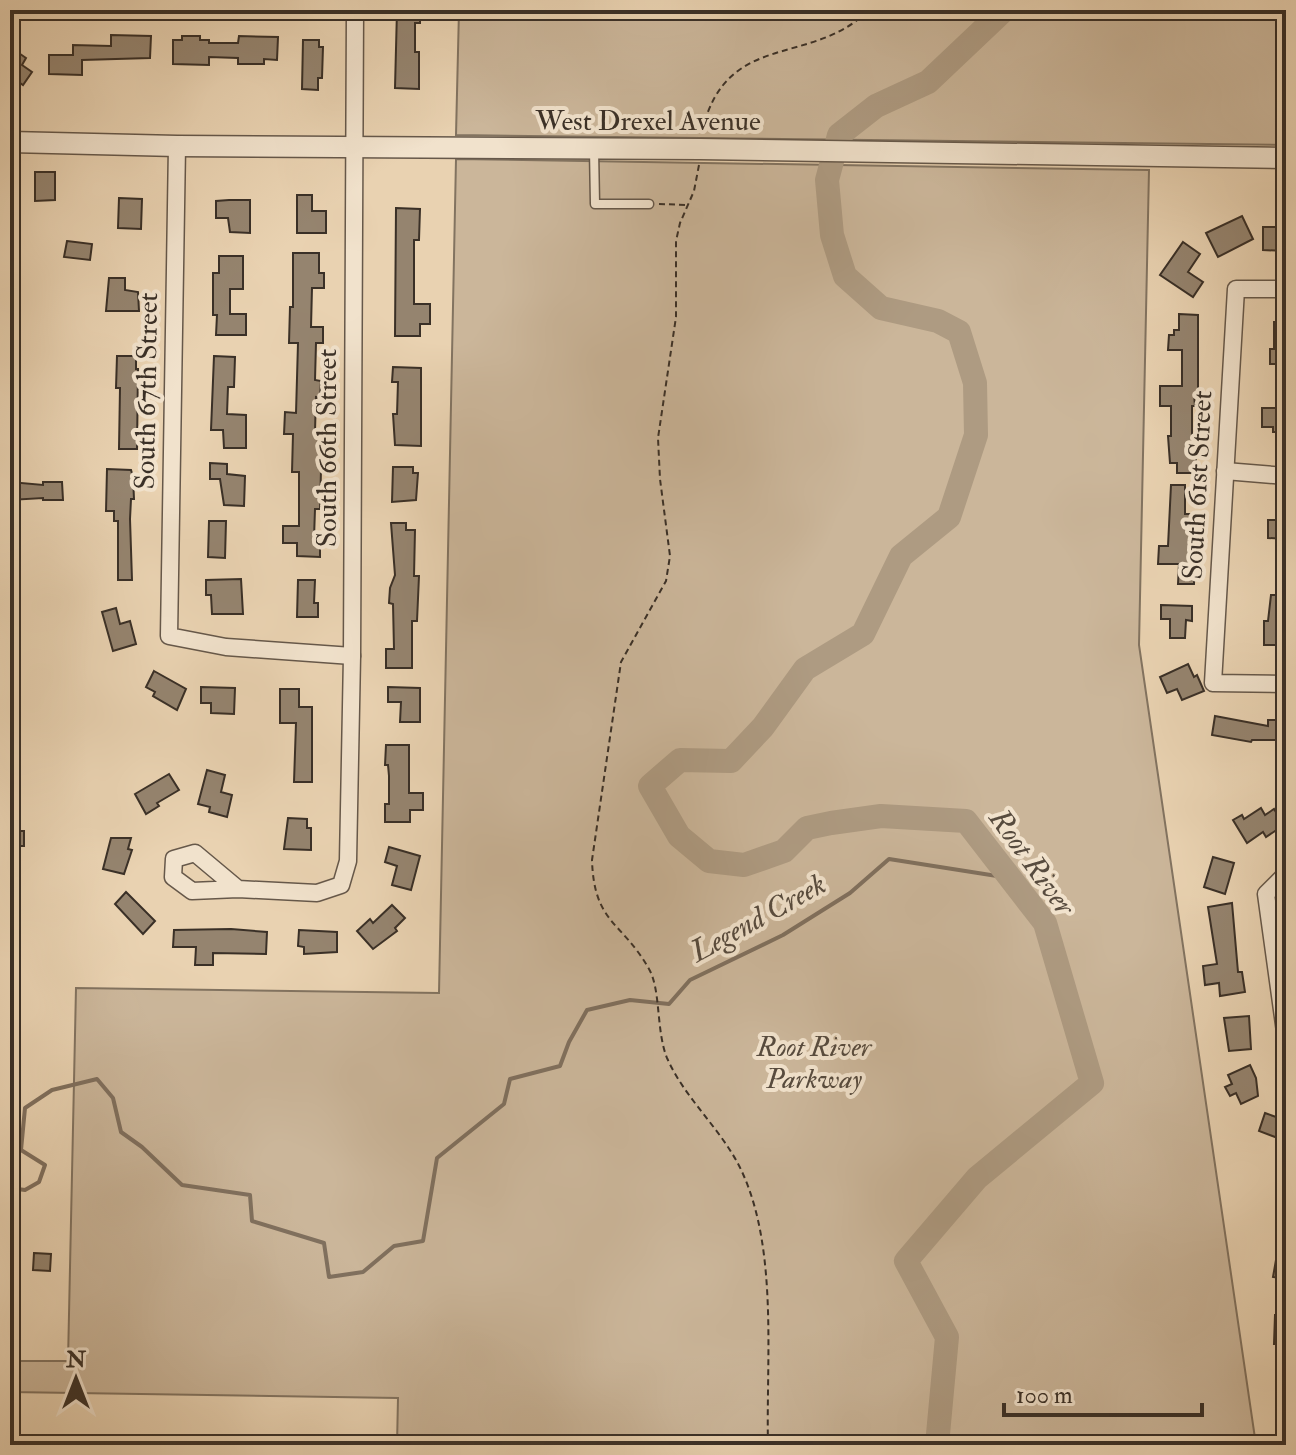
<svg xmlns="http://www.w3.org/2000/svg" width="1296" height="1455" font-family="'IM FELL Double Pica',serif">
	<rect width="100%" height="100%" fill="#e9d2b1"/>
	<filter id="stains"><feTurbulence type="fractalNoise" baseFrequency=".0025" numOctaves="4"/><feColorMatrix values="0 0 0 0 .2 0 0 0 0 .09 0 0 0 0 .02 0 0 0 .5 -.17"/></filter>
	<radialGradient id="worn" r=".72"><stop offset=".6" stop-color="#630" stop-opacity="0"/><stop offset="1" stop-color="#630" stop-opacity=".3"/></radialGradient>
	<g fill="#cbb69a" stroke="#827360" stroke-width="2">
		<polygon points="459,10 1286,10 1286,145 456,135"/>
		<polygon points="456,159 1149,170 1139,645 1256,1445 397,1445 398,1398 10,1392 10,1361 68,1361 76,988 439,993"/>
	</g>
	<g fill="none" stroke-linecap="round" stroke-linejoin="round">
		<polyline stroke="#80705e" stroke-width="4" points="10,1188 25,1190 39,1182 45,1165 21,1150 25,1108 52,1090 97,1079 113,1098 121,1132 142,1147 182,1185 250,1195 252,1221 324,1243 329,1277 363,1272 394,1246 423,1241 437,1158 504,1104 510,1079 560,1066 569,1042 587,1010 630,1000 669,1004 690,980 783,935 850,893 889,859 997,876 1010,892 1030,904"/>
		<polyline stroke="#ae9b82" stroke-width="24" points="937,1445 947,1337 906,1261 977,1178 1092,1083 1045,923 966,821 881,816 831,823 807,828 784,851 744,865 709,861 679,836 650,786 680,760 731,761 763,727 805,669 863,634 901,556 949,517 976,435 975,383 959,332 938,321 881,308 845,276 832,235 827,180 839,135 876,106 928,82 1004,10"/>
	</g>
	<g fill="#95846f" stroke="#3a3027" stroke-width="2">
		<polygon points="397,10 420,10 420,23 415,23 415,52 419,52 419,89 395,88"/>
		<polygon points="111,35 151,36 150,58 82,60 82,75 49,74 49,55 73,55 73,45 111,46"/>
		<polygon points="182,36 200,36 200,40 209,40 209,43 238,43 239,36 278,37 277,60 264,59 264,64 238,64 238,58 209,57 209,65 173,64 173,40 182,40"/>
		<polygon points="303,40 319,40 319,47 323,47 322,78 318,78 318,90 302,89"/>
		<polygon points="10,47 26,58 22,65 32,72 23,85 10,76"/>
		<polygon points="35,172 55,172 55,200 35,201"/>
		<polygon points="297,195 312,195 312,211 326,211 326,233 297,233"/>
		<polygon points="119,198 142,199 141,229 118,228"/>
		<polygon points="229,200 250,200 250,233 230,232 228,218 216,218 216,201"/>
		<polygon points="396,208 420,209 419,240 414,240 414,304 430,304 430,324 420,324 420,336 395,336"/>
		<polygon points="1242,216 1253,239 1218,257 1206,233"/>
		<polygon points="1263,227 1286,227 1286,251 1263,250"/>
		<polygon points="67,241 92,244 90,260 64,257"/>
		<polygon points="1183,242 1200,254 1188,272 1203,282 1193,297 1160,275"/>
		<polygon points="293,253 319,253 319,273 324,273 324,288 312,288 311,327 323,327 323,343 316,343 315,380 321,381 320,398 316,397 315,431 322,431 320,509 315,509 314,538 320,538 320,557 297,556 297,543 283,543 283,526 299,526 299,472 292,472 293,434 284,434 285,412 296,413 298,343 289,343 290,307 293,307"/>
		<polygon points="219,256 243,256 243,289 230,289 230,314 246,314 246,335 216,335 217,315 213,315 213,273 219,273"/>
		<polygon points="109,278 125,278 125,290 138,292 139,311 106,311"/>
		<polygon points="1179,314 1198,315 1198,394 1194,394 1195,406 1192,406 1192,454 1196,454 1196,473 1177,473 1177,463 1170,463 1168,436 1171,436 1171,406 1160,406 1160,386 1182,386 1182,350 1168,350 1169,335 1174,335 1174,330 1179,330"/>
		<polygon points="1274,322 1286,322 1286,364 1270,364 1270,349 1274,349"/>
		<polygon points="117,356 136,356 136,369 138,369 137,449 119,449 120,388 116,388"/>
		<polygon points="214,356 235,357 234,387 228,387 227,414 246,415 246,448 224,448 223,430 211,430"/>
		<polygon points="393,367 421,368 421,446 395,445 393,414 397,414 398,382 392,382"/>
		<polygon points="1262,408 1286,408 1286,432 1273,432 1273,427 1262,427"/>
		<polygon points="210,463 227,464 227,474 245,476 244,506 224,505 220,479 210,479"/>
		<polygon points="393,467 413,467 413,473 418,473 416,500 392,502"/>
		<polygon points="107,469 131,470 133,477 134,499 131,499 130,519 132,580 118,580 118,521 114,521 114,511 106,511"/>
		<polygon points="10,482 43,485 43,482 62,482 63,500 43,500 43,498 10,500"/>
		<polygon points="1171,485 1185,485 1185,514 1195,514 1192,559 1195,559 1194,584 1178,584 1179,564 1158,564 1159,546 1168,546"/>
		<polygon points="1268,520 1286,520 1286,539 1268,538"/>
		<polygon points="209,521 226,521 225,558 208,557"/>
		<polygon points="391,523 406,523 406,530 415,530 414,576 419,576 417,621 412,621 412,668 386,668 386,649 394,649 393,604 389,603 390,588 395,575"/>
		<polygon points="241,579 243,614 212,614 211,595 206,595 206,580"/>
		<polygon points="298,580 315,580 314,603 318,603 318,617 297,617"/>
		<polygon points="1271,595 1286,595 1286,643 1281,645 1264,645 1264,621 1268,621"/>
		<polygon points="1161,605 1192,606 1192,621 1186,620 1185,638 1170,638 1170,619 1161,619"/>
		<polygon points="116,608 120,624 130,621 136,644 113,651 102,612"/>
		<polygon points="1188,664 1194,677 1197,675 1204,691 1182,700 1177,689 1167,693 1160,677"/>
		<polygon points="154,671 186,689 177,710 153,696 155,692 146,687"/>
		<polygon points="201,687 235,688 234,714 211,713 211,703 201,703"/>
		<polygon points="388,687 420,688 420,722 400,722 401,702 388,702"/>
		<polygon points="280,689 299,689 299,707 312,707 312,782 294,782 296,723 280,723"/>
		<polygon points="1215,716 1268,726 1268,720 1286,720 1286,740 1252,740 1251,742 1212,735"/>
		<polygon points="386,745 409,745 409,793 423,793 423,810 410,810 410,822 385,822 385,804 389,804 389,776 388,765 385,765"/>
		<polygon points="207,770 225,775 221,792 232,795 227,817 209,812 210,807 198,804"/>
		<polygon points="169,774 179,790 157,803 159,806 146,814 135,794"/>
		<polygon points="1261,808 1265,815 1274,809 1284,825 1266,837 1263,832 1247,843 1233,820 1242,815 1244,819"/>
		<polygon points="288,818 307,819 307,828 311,828 311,850 284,849"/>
		<rect x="10" y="831" width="14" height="15"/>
		<polygon points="111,838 131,838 128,849 132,850 124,874 103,869"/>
		<polygon points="389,847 420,856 411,890 392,885 397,866 385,862"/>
		<polygon points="1213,857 1234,863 1225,894 1204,887"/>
		<polygon points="126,892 155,921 143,934 115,904"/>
		<polygon points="1232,903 1238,972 1242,972 1245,992 1220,996 1219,983 1205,985 1203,966 1217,964 1208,907"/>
		<polygon points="392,905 405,918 395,928 397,931 373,949 357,931 370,919 373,923"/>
		<polygon points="231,929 267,932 266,954 213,953 213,965 195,965 196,947 173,947 174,930"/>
		<polygon points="299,930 337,932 337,952 304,954 304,947 298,946"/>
		<polygon points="1249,1016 1251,1049 1229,1051 1224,1018"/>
		<polygon points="1250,1065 1256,1078 1258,1096 1241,1104 1236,1093 1230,1096 1225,1087 1232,1084 1228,1075"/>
		<polygon points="1265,1113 1276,1117 1277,1113 1286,1116 1286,1141 1259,1131"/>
		<polygon points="1280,1237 1286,1237 1286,1279 1273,1277"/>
		<polygon points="34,1253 51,1254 50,1271 33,1270"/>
		<polygon points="1275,1315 1286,1315 1286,1344 1274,1344"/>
	</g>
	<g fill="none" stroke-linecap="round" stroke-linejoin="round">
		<defs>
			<polyline id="service" points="594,149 595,204 649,204"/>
			<g id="minor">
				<polyline points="177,146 169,636 226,647 352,656"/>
				<polyline points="1286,289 1236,289 1213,683 1286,684"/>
				<polyline points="1225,471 1286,476"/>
				<polyline points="1286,874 1266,894 1286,1039"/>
				<polyline points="238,889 195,853 174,859 173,877 192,891 238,889 317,893 341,885 348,861 352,656 355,10"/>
			</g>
			<polyline id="tertiary" points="10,142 177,146 700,149 1286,158"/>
		</defs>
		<use href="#service" stroke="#66584a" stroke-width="11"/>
		<use href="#minor" stroke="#66584a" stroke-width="19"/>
		<use href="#tertiary" stroke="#66584a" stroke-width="23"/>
		<g stroke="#3a3027" stroke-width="2" stroke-dasharray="6 4" stroke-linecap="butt">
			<path d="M702,131C727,29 810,68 869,10"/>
			<path d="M699,165L694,191L680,223L676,241V317L658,438L660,479L670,556L666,581L621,662L592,860C594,924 622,921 649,969C661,990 656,1031 667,1058C686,1101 724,1131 743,1174C778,1252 766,1361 768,1445"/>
			<polyline points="659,204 688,205"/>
		</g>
		<use href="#service" stroke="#f1e2cc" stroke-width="8"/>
		<use href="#minor" stroke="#f1e2cc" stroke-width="16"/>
		<use href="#tertiary" stroke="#f1e2cc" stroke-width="20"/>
	</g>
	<g text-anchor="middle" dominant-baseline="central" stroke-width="8" stroke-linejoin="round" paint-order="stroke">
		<g font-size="28" fill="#3a3027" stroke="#f1e2cc">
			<text x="648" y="121">West Drexel Avenue</text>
			<text transform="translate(147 391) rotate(-89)">South 67th Street</text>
			<text transform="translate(327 448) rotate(-90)">South 66th Street</text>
			<text transform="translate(1198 485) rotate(-87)">South 61st Street</text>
		</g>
		<g font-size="28" font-style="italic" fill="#574b3e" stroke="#f1e2cc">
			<text x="814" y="1047">Root River<tspan x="814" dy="32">Parkway</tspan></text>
		</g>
		<g font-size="30" font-style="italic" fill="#574b3e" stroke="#f1e2cc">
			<text transform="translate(1032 862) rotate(54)">Root River</text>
			<text transform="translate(758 918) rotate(-29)">Legend Creek</text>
		</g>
	</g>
	<rect width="1296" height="1455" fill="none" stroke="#e9d2b1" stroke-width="40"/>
	<rect x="12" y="12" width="1272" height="1431" fill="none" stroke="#3a3027" stroke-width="4"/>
	<rect x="20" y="20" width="1256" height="1415" fill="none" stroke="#3a3027" stroke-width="2"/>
	<g transform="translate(76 1379)" stroke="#f1e2cc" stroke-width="6" paint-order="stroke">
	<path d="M0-6L14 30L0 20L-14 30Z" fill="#3a3027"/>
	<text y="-12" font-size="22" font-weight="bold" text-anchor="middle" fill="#3a3027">N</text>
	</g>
	<path d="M1004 1403v12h198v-12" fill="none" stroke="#3a3027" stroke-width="4"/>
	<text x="1016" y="1403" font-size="24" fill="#3a3027" stroke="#f1e2cc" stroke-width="6" paint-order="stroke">100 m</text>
	<rect width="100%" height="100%" filter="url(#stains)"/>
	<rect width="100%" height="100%" fill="url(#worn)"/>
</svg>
